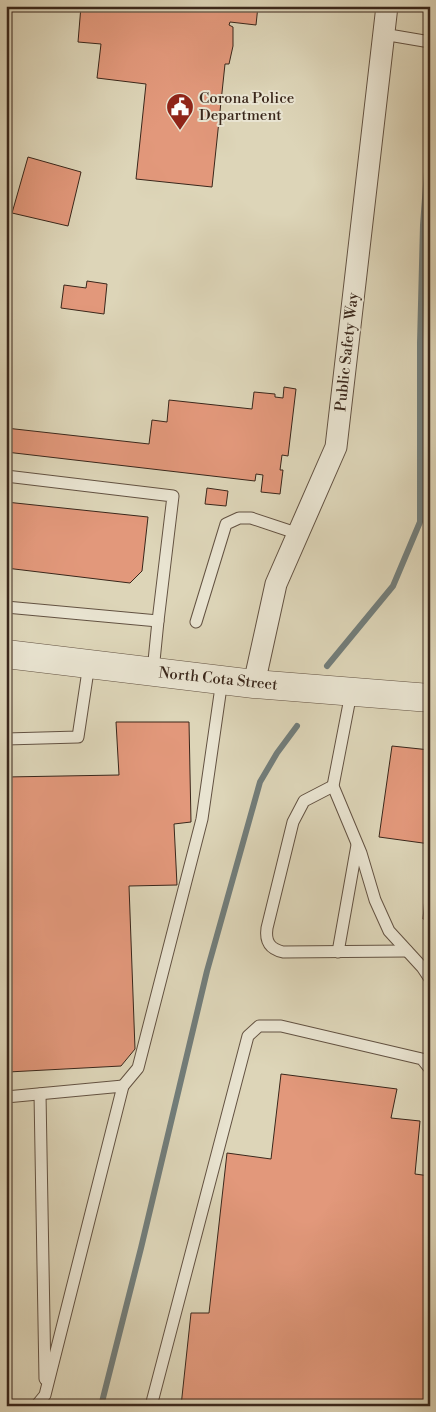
<svg xmlns="http://www.w3.org/2000/svg" width="436" height="1412" font-family="'Libre Bodoni',serif">
	<rect width="100%" height="100%" fill="#ddd5b8"/>
	<filter id="stains"><feTurbulence type="fractalNoise" baseFrequency=".004" numOctaves="4"/><feColorMatrix values="0 0 0 0 .2 0 0 0 0 .09 0 0 0 0 .02 0 0 0 .5 -.17"/></filter>
	<radialGradient id="worn" r=".72"><stop offset=".6" stop-color="#630" stop-opacity="0"/><stop offset="1" stop-color="#630" stop-opacity=".3"/></radialGradient>
	<g fill="none" stroke-linecap="round" stroke-linejoin="round">
		<g stroke="#727d7a" stroke-width="6">
			<polyline points="327,666 393,586 420,522 420,343 423,225 430,132"/>
			<polyline points="101,1406 141,1248 207,971 260,782 277,753 297,726"/>
		</g>
	</g>
	<g fill="#e2987b" stroke="#3a271b">
		<polygon points="81,6 258,6 256,25 230,22 229,25 233,27 233,46 229,64 225,64 212,187 136,179 146,84 97,78 101,44 78,42"/>
		<polygon points="28,157 81,172 68,226 12,213"/>
		<polygon points="87,281 107,284 104,314 61,308 64,285 86,288"/>
		<polygon points="284,387 296,389 288,456 282,455 280,470 283,470 280,494 261,492 263,475 256,474 255,481 6,452 6,428 149,444 152,420 167,422 169,400 252,409 254,392 275,394 275,397 283,398"/>
		<polygon points="207,488 228,491 226,506 205,504"/>
		<polygon points="6,502 148,517 142,571 130,583 6,568"/>
		<polygon points="116,722 189,722 191,822 174,824 177,885 129,886 135,1049 121,1066 8,1072 6,1009 6,777 119,775"/>
		<polygon points="392,746 430,750 430,920 423,919 430,844 379,837"/>
		<polygon points="281,1074 397,1089 391,1118 420,1121 415,1174 430,1176 430,1406 181,1406 191,1313 209,1313 227,1153 271,1159"/>
	</g>
	<g fill="none" stroke-linecap="round" stroke-linejoin="round">
		<defs>
			<g id="service">
				<polyline points="383,34 430,42"/>
				<polyline points="6,476 173,496 158,621"/>
				<polyline points="6,607 158,621 153,671"/>
				<polyline points="196,622 226,524 239,518 251,518 299,534"/>
				<polyline points="351,693 333,786 361,853 375,900 389,931 422,967 430,979"/>
				<polyline points="6,739 78,737 89,664"/>
				<path d="M333,786L304,801L293,822L267,928C265,942 270,949 283,952L407,951"/>
				<polyline points="338,952 357,845"/>
				<polyline points="123,1086 138,1068 202,819 222,680"/>
				<polyline points="40,1094 45,1379"/>
				<polyline points="6,1097 123,1086 45,1395 36,1406"/>
				<polyline points="151,1406 248,1036 259,1026 281,1026 422,1059 430,1069"/>
			</g>
			<polyline id="minor" points="254,684 276,584 336,447 387,6"/>
			<polyline id="tertiary" points="6,654 254,684 430,698"/>
		</defs>
		<use href="#service" stroke="#635242" stroke-width="13"/>
		<use href="#minor" stroke="#635242" stroke-width="23"/>
		<use href="#tertiary" stroke="#635242" stroke-width="29"/>
		<use href="#service" stroke="#e9e4d1" stroke-width="11"/>
		<use href="#minor" stroke="#e9e4d1" stroke-width="21"/>
		<use href="#tertiary" stroke="#e9e4d1" stroke-width="28"/>
	</g>
	<defs>
		<symbol id="civic-pin" viewBox="-11 -11 22 30"><path d="M0 17L-7.5 6A9.5 9.5 0 1 1 7.5 6Z" fill="#8f2418" stroke="#e9e4d1"/><path d="M-.6-6.5H3V-4.5H.6V-3L4-1V1h2V6H-6V1h2V-1L-.6-3ZM-1.2 2.5V6h2.4V2.5Z" fill="#fff"/></symbol>
	</defs>
	<g fill-rule="evenodd">
		<use href="#civic-pin" x="164" y="91" width="32" height="43"/>
	</g>
	<g text-anchor="middle" dominant-baseline="central" stroke-width="4" stroke-linejoin="round" paint-order="stroke">
		<g font-size="15" fill="#3a271b" stroke="#e9e4d1" text-anchor="start">
			<text x="199" y="98">Corona Police<tspan x="199" dy="17">Department</tspan></text>
		</g>
		<g font-size="15" fill="#3a271b" stroke="#e9e4d1">
			<text transform="translate(347 352) rotate(-84)">Public Safety Way</text>
			<text transform="translate(218 679) rotate(6)">North Cota Street</text>
		</g>
	</g>
	<rect width="436" height="1412" fill="none" stroke="#ddd5b8" stroke-width="25"/>
	<rect x="8" y="8" width="421" height="1397" fill="none" stroke="#3a271b" stroke-width="2.5"/>
	<rect x="12" y="12" width="411" height="1387" fill="none" stroke="#3a271b"/>
	<rect width="100%" height="100%" filter="url(#stains)"/>
	<rect width="100%" height="100%" fill="url(#worn)"/>
</svg>
